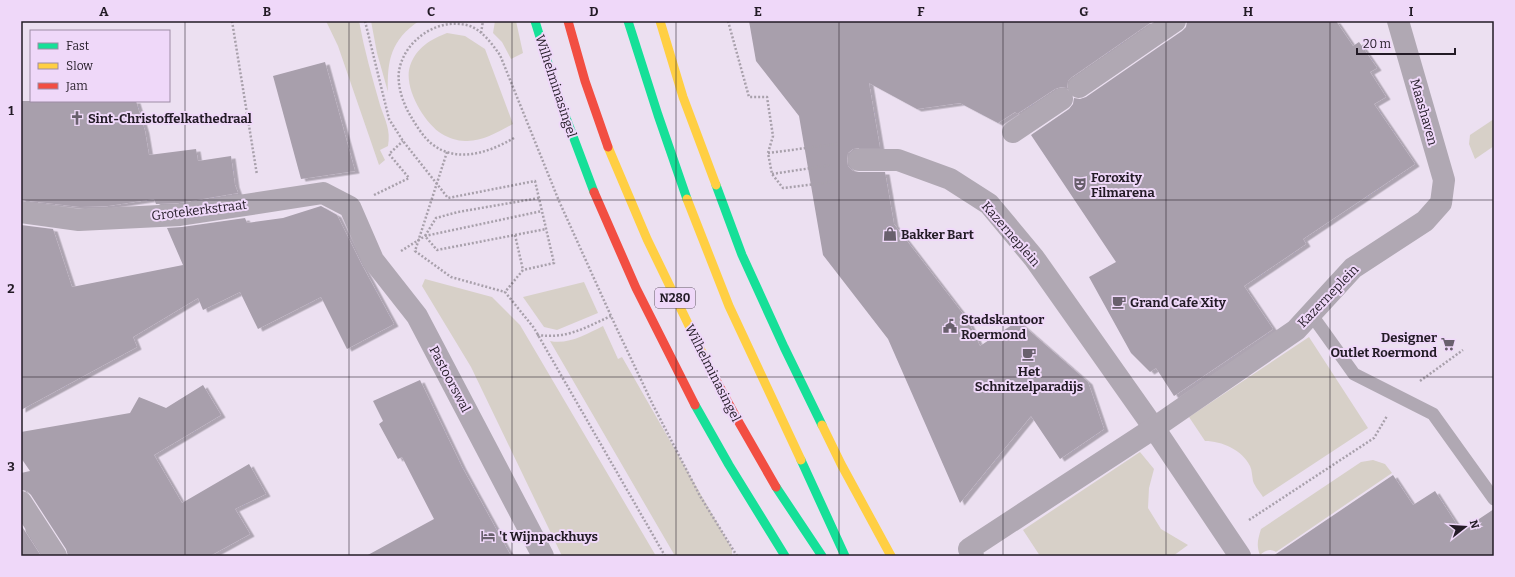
<svg xmlns="http://www.w3.org/2000/svg" width="1515" height="577" font-family="Bitter,serif">
	<defs>
		<filter id="shadow"><feDropShadow dx="4.5" dy="2.5" stdDeviation="0" flood-color="#0004"/></filter>
	</defs>
	<rect width="100%" height="100%" fill="#ece0f1"/>
	<g fill="#d7d0c8">
		<path d="M326,21H359C364,49 372,77 380,105C385,120 391,130 388,146L380,150L385,160L379,165L338,46Z"/>
		<path d="M371,21H419C391,40 387,60 388,92L377,53Z"/>
		<polygon points="495,21 516,21 523,53 511,59 502,42 493,33"/>
		<path d="M447,33L465,36L485,49L513,124C498,132 482,142 465,141C457,141 449,138 442,134C424,123 403,87 410,66C416,48 431,39 447,33Z"/>
		<polygon points="1494,119 1494,146 1475,159 1469,144 1470,135"/>
		<polygon points="425,279 492,297 520,325 656,556 562,556 471,367 422,286"/>
		<polygon points="584,282 598,313 557,330 544,327 523,297"/>
		<path d="M603,326L618,359L622,357L732,549V556H675L550,341C568,345 587,334 603,326Z"/>
		<path d="M1309,337L1368,428L1263,497C1260,492 1255,487 1253,481C1252,476 1252,470 1250,466C1242,450 1222,441 1205,441L1189,417Z"/>
		<polygon points="1140,452 1154,469 1149,488 1148,508 1161,529 1188,545 1173,556 1040,556 1023,530"/>
		<path d="M1373,460L1385,464L1392,473L1276,552C1269,548 1265,551 1260,555C1256,545 1258,539 1261,529L1361,462Z"/>
	</g>
	<g fill="#a89fac" filter="url(#shadow)">
		<polygon points="749,21 1153,21 1072,77 1068,81 1067,88 1061,87 1055,89 1017,114 1015,112 998,123 960,103 917,109 869,83 880,148 859,148 853,149 848,153 847,160 848,166 853,171 859,172 885,172 894,224 967,319 980,346 1018,321 1088,382 1104,429 1060,459 1031,416 960,503 888,339 823,255 799,116 756,61"/>
		<polygon points="1187,21 1336,21 1353,46 1359,42 1377,68 1370,72 1386,97 1374,104 1415,164 1303,239 1306,244 1244,286 1273,329 1174,396 1156,368 1150,372 1131,353 1089,277 1116,262 1031,135 1069,109 1073,104 1074,98 1080,99 1086,97 1182,31 1186,27"/>
		<polygon points="325,62 355,171 301,179 273,76"/>
		<polygon points="21,101 136,101 145,131 149,155 196,149 198,161 231,156 235,185 238,193 179,203 156,204 154,199 108,206 80,207 21,200"/>
		<polygon points="321,206 337,215 362,265 394,324 347,349 321,297 258,329 240,292 203,310 198,298 133,337 137,347 21,410 21,225 53,229 72,287 183,265 167,228 182,227 245,218 247,223 283,218"/>
		<polygon points="420,380 462,467 511,556 366,556 434,519 402,457 398,459 379,424 383,421 373,401"/>
		<polygon points="203,385 221,415 154,455 182,503 249,464 266,494 235,509 250,534 210,556 68,556 66,549 31,495 27,491 21,490 21,473 30,471 21,458 21,432 130,413 139,397 166,408"/>
		<polygon points="1393,475 1413,505 1435,491 1461,531 1494,509 1494,556 1273,556"/>
		<polygon points="21,525 41,556 21,556"/>
	</g>
	<g fill="none" stroke-linecap="round" stroke-linejoin="round">
		<g stroke="#a8a0ab" stroke-width="2.5" stroke-dasharray="2 2" stroke-linecap="butt">
			<polyline points="232,21 257,175"/>
			<polyline points="365,21 389,119 403,141 448,198 535,181 554,263 523,270"/>
			<polyline points="728,21 749,97 767,97 773,136 768,153 772,174 783,188 840,181"/>
			<polyline points="481,33 483,21"/>
			<path d="M514,138C490,152 457,164 432,144C423,137 416,125 410,115C403,103 397,86 399,71C404,40 439,16 470,26C483,31 492,44 500,55L559,201L616,327L653,405L700,496L737,556"/>
			<polyline points="447,152 415,251 451,277 505,292"/>
			<polyline points="768,153 837,144"/>
			<polyline points="772,174 831,165"/>
			<polyline points="374,195 409,178 389,154 403,141"/>
			<polyline points="539,198 458,212 436,218 425,236 437,250 546,229"/>
			<polyline points="515,235 523,270 505,292 534,328 665,556"/>
			<polyline points="401,251 425,236 542,211"/>
			<path d="M537,335C568,339 584,328 611,316"/>
			<polyline points="1420,381 1463,350"/>
			<polyline points="1249,520 1374,438 1387,416"/>
		</g>
		<polyline stroke="#b0a8b3" stroke-width="13" points="1311,314 1354,374 1433,414 1494,499"/>
		<g stroke="#b0a8b3" stroke-width="22">
			<polyline points="1079,87 1175,21"/>
			<polyline points="1013,132 1062,99"/>
			<polyline points="859,160 898,160 950,179 989,204 1034,258 1154,428 1240,556"/>
			<polyline points="21,212 79,220 180,215 323,193 350,207 373,260 417,316 543,556"/>
			<polyline points="21,502 56,556"/>
			<polyline points="973,556 969,549 1154,428 1296,330 1353,268 1425,221 1441,203 1444,180 1398,21"/>
		</g>
		<g stroke="#16e098" stroke-width="9">
			<polyline points="535,21 559,99 594,192"/>
			<polyline points="628,21 658,115 687,199"/>
			<polyline points="716,185 742,255 784,347 822,425"/>
			<polyline points="695,405 729,465 785,556"/>
			<polyline points="801,460 845,556"/>
			<polyline points="776,487 822,556"/>
		</g>
		<g stroke="#ffcf43" stroke-width="9">
			<polyline points="660,21 683,97 716,185"/>
			<polyline points="608,147 647,239 710,369"/>
			<polyline points="687,199 729,306 801,460"/>
			<polyline points="822,425 841,464 891,556"/>
		</g>
		<g stroke="#f24e42" stroke-width="9">
			<polyline points="568,21 585,81 608,147"/>
			<polyline points="594,192 636,288 695,405"/>
			<polyline points="710,369 737,419 776,487"/>
		</g>
	</g>
	<path fill="none" stroke="#231b26" stroke-width="1" stroke-opacity="0.55" d="M185,21V556M349,21V556M512,21V556M676,21V556M839,21V556M1003,21V556M1166,21V556M1330,21V556M21,200H1494M21,377H1494"/>
	<defs>
		<symbol id="church-bare" viewBox="-9 -9 18 18"><path d="M-1.2-6h2.4v3.5h3.3v2.4h-3.3V6h-2.4V-.1h-3.3v-2.4h3.3Z" fill="#69606d" stroke="#efd8f9" stroke-width="2.5" paint-order="stroke"/></symbol>
		<symbol id="theatre-bare" viewBox="-9 -9 18 18"><path d="M-5-5.5Q0-4 5-5.5V0Q5 5 0 6Q-5 5-5 0ZM-3.3-2.5H-1v1.5H-3.3ZM1-2.5H3.3v1.5H1ZM-2.8 1Q0 5.5 2.8 1Z" fill="#69606d" stroke="#efd8f9" stroke-width="2.5" paint-order="stroke"/></symbol>
		<symbol id="shop-bare" viewBox="-9 -9 18 18"><path d="M-5-2.5h2.3a2.7 3.5 0 0 1 5.4 0H5L5.5 6h-11ZM-1.5-2.5h3a1.5 2.3 0 0 0-3 0Z" fill="#69606d" stroke="#efd8f9" stroke-width="2.5" paint-order="stroke"/></symbol>
		<symbol id="cafe-bare" viewBox="-9 -9 18 18"><path d="M-5.5-4.5H6V0H3Q3 3.5 0 3.5H-2.5Q-5.5 3.5-5.5 0ZM3-3.2v2h1.7v-2ZM-6 4.5H4V6H-6Z" fill="#69606d" stroke="#efd8f9" stroke-width="2.5" paint-order="stroke"/></symbol>
		<symbol id="civic-bare" viewBox="-9 -9 18 18"><path d="M-.6-6.5H3V-4.5H.6V-3L4-1V1h2V6H-6V1h2V-1L-.6-3ZM-1.2 2.5V6h2.4V2.5Z" fill="#69606d" stroke="#efd8f9" stroke-width="2.5" paint-order="stroke"/></symbol>
		<symbol id="supermarket-bare" viewBox="-9 -9 18 18"><path d="M-6-5.5h2.5l.6 2H6L4.5 2H-2.5L-4.4-4H-6ZM-1.5 3.2a1.3 1.3 0 1 0 .1 0ZM3 3.2a1.3 1.3 0 1 0 .1 0Z" fill="#69606d" stroke="#efd8f9" stroke-width="2.5" paint-order="stroke"/></symbol>
		<symbol id="hotel-bare" viewBox="-9 -9 18 18"><path d="M-6-4.5h1.5V1H6V5H4.5V3h-9V5H-6ZM-4 0a1.8 1.8 0 1 1 3.6 0ZM.5 0V-2.5h3Q6-2.5 6 0Z" fill="#69606d" stroke="#efd8f9" stroke-width="2.5" paint-order="stroke"/></symbol>
	</defs>
	<g fill-rule="evenodd">
		<use href="#church-bare" x="67" y="108" width="20" height="20"/>
		<use href="#theatre-bare" x="1070" y="174" width="20" height="20"/>
		<use href="#shop-bare" x="880" y="224" width="20" height="20"/>
		<use href="#cafe-bare" x="1109" y="292" width="20" height="20"/>
		<use href="#civic-bare" x="940" y="316" width="20" height="20"/>
		<use href="#supermarket-bare" x="1438" y="334" width="20" height="20"/>
		<use href="#cafe-bare" x="1019" y="344" width="20" height="20"/>
		<use href="#hotel-bare" x="478" y="526" width="20" height="20"/>
	</g>
	<g text-anchor="middle" dominant-baseline="central" stroke-width="4" stroke-linejoin="round" paint-order="stroke">
		<rect fill="#efd8f9" stroke="#605465" stroke-width="1" x="655" y="288" width="40" height="20" rx="3"/>
		<g font-size="12" font-weight="bold" fill="#231b26">
			<text x="675" y="298">N280</text>
		</g>
		<g font-size="13" fill="#231b26" stroke="#efd8f9">
			<text transform="translate(556 86) rotate(72)">Wilhelminasingel</text>
			<text transform="translate(1424 112) rotate(74)">Maashaven</text>
			<text transform="translate(199 210) rotate(-7)">Grotekerkstraat</text>
			<text transform="translate(1011 234) rotate(49)">Kazerneplein</text>
			<text transform="translate(1328 296) rotate(-46)">Kazerneplein</text>
			<text transform="translate(713 373) rotate(63)">Wilhelminasingel</text>
			<text transform="translate(450 379) rotate(62)">Pastoorswal</text>
		</g>
		<g font-size="13" font-weight="bold" fill="#231b26" stroke="#efd8f9" text-anchor="start">
			<text x="88" y="118">Sint-Christoffelkathedraal</text>
			<text x="1091" y="177">Foroxity<tspan x="1091" dy="15">Filmarena</tspan></text>
			<text x="901" y="234">Bakker Bart</text>
			<text x="1130" y="302">Grand Cafe Xity</text>
			<text x="961" y="319">Stadskantoor<tspan x="961" dy="15">Roermond</tspan></text>
			<text x="1437" y="337" text-anchor="end">Designer<tspan x="1437" dy="15">Outlet Roermond</tspan></text>
			<text x="1029" y="371" text-anchor="middle">Het<tspan x="1029" dy="15">Schnitzelparadijs</tspan></text>
			<text x="499" y="536">'t Wijnpackhuys</text>
		</g>
	</g>
	<rect width="1515" height="577" fill="none" stroke="#efd8f9" stroke-width="44"/>
	<rect x="30" y="30" width="140" height="72" fill="#efd8f9" stroke="#9d8ca5"/>
	<rect x="38" y="43" width="20" height="6" fill="#16e098" stroke="#9d8ca5"/>
	<text x="66" y="50" font-size="12" fill="#231b26">Fast</text>
	<rect x="38" y="63" width="20" height="6" fill="#ffcf43" stroke="#9d8ca5"/>
	<text x="66" y="70" font-size="12" fill="#231b26">Slow</text>
	<rect x="38" y="83" width="20" height="6" fill="#f24e42" stroke="#9d8ca5"/>
	<text x="66" y="90" font-size="12" fill="#231b26">Jam</text>
	<g transform="translate(1465 527) rotate(73)" stroke="#efd8f9" stroke-width="3" paint-order="stroke">
	<path d="M0-3L7 15L0 10L-7 15Z" fill="#231b26"/>
	<text y="-6" font-size="11" font-weight="bold" text-anchor="middle" fill="#231b26">N</text>
	</g>
	<path d="M1357 48v6h98v-6" fill="none" stroke="#231b26" stroke-width="2"/>
	<text x="1363" y="48" font-size="12" fill="#231b26" stroke="#efd8f9" stroke-width="3" paint-order="stroke">20 m</text>
	<rect x="22" y="22" width="1471" height="533" fill="none" stroke="#231b26" stroke-width="1.5"/>
	<g font-size="13" text-anchor="middle" font-weight="bold" fill="#231b26">
		<text x="104" y="16">A</text>
		<text x="267" y="16">B</text>
		<text x="431" y="16">C</text>
		<text x="594" y="16">D</text>
		<text x="758" y="16">E</text>
		<text x="921" y="16">F</text>
		<text x="1084" y="16">G</text>
		<text x="1248" y="16">H</text>
		<text x="1411" y="16">I</text>
		<text x="11" y="115">1</text>
		<text x="11" y="293">2</text>
		<text x="11" y="471">3</text>
	</g>
</svg>
